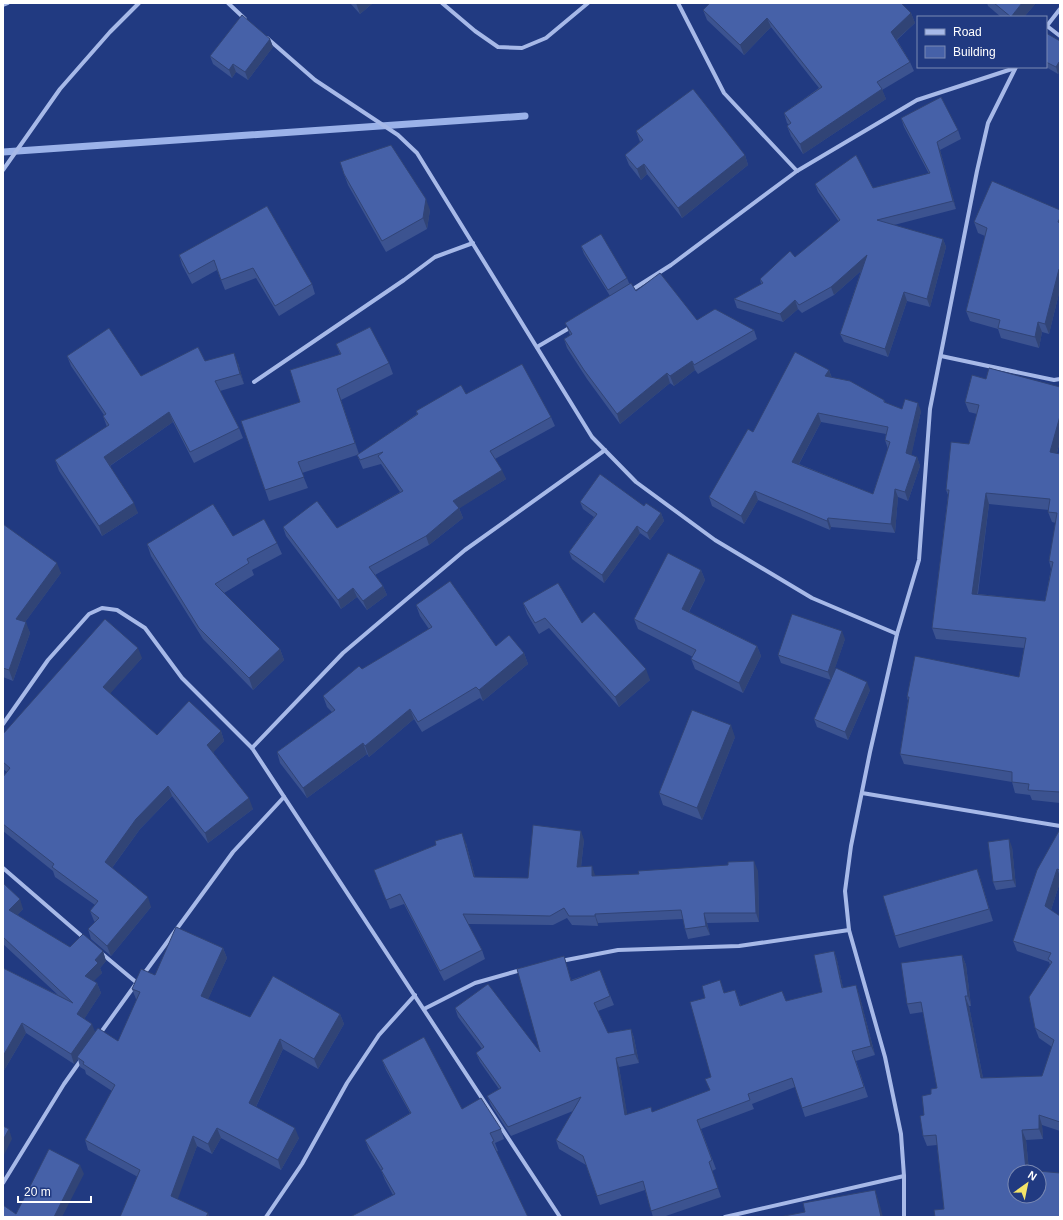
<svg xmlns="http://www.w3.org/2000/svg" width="1063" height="1220" font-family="Arial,sans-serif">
	<rect width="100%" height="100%" fill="#213a81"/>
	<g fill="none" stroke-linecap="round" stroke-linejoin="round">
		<polyline stroke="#9bb2e9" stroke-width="7" points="3,152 525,116"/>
		<g stroke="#a7b9e8" stroke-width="4">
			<polyline points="228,3 245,19"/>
			<polyline points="442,3 475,31 498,47 522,48 546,38 588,3"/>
			<polyline points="678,3 724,93 797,171"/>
			<polyline points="3,5 8,3"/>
			<polyline points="1047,26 1060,36"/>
			<polyline points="1046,27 1060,9"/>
			<polyline points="267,38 315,80 398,135 417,153 592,437 636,482 715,540 812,598 897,634"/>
			<polyline points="3,170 60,89 110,32 139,3"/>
			<polyline points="630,291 671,265 797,171 917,100 1015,68"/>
			<polyline points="537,347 571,327"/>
			<polyline points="941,356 1054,380 1060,379"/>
			<polyline points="254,382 404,280 435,257 473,243"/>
			<polyline points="3,724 48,660 89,614 102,608 117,610 145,628 182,678 252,748 560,1217"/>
			<polyline points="252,748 343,653 389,614 465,550 605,450"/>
			<polyline points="862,793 1060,826"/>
			<polyline points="3,868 84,938"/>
			<polyline points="100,952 137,983"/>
			<polyline points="561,961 618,950 739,946 849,930"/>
			<polyline points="143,975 233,852 284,797"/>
			<polyline points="424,1009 475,983 521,970"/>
			<polyline points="99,1035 135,985"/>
			<polyline points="3,1183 64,1084 81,1060"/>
			<polyline points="266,1217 302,1164 347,1083 379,1035 415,995"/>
			<polyline points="725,1217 904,1176"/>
			<polyline points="904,1217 904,1176 901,1134 885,1057 849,930 845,891 851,846 870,752 897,634 919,560 930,409 977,171 988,123 1016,67"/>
		</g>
	</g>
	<g fill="#3c5390" fill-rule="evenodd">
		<polygon points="350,3 373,3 360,14"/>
		<polygon points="987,3 1036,3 1024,17 1001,17 988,6"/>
		<polygon points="703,10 911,13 915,23 897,40 910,62 914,71 882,90 886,99 803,154 791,136 787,126 789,125 787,123 784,113 819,88 771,27 744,55 707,20"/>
		<polygon points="1046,33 1060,41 1060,71 1058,74 1046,67"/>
		<polygon points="270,39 273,47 248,80 236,72 232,78 213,64 210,56"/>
		<polygon points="901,118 958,130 961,139 940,150 956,209 894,225 943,239 946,247 930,307 907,301 888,357 844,342 840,334 861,271 834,295 802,313 798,309 783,322 737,308 734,299 761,284 760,279 795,257 839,222 818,192 815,184 873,188 929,174 904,127"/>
		<polygon points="636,131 745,155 748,165 682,218 647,174 641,180 629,165 625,155 640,142"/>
		<polygon points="344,174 430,210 427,229 386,252 348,185"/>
		<polygon points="267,206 312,284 315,294 279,316 256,278 225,290 217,270 192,284 182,265 179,255"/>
		<polygon points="1060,210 1060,289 1049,334 1042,332 1039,348 1001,338 998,329 970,321 966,311 985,236 978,233 974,222"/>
		<polygon points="581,246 627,278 629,283 636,291 697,320 754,330 757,339 698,374 695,370 674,386 670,383 620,424 587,379 567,348 564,339 570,335 565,323 610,296 584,254"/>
		<polygon points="336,344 389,363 393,374 341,400 359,454 417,414 416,411 466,394 551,417 555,426 495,459 506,479 459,508 463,518 429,545 375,575 383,586 387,595 367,610 357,597 341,609 286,536 283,527 337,528 400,492 381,464 363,469 357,455 302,473 308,488 269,501 241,421 300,402 340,354"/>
		<polygon points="67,356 141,376 205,361 238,363 244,384 220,391 239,428 243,438 194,463 173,422 110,466 138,513 102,536 59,471 55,460 107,427 103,416 104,415 71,366"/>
		<path d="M829,370L832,378L884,400L886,403L902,409L921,411L911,455L917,457L920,466L908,501L898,497L895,533L831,527L830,530L758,500L744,524L712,506L709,497L753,432ZM821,422L886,434L885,440L888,449L873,494L799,464Z"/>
		<path d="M986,379L1060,387V441L1057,453L1060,454V803L1032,800L1030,795L1015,793L1012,782L904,764L900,754L908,701L907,697L1019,677L1024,648L936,639L932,628L948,495L946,490L969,444L977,414L969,412L965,402ZM989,504L1049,510L1048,512L1052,522L1056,523L1049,561L1051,569L1045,601L978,594Z"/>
		<polygon points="580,502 644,506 661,513 664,521 650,540 640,533 604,583 572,559 569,552 594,517 583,509"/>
		<polygon points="3,524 61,573 25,622 30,633 13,681 3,677"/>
		<polygon points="233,536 277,543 282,554 252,570 254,575 224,593 280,649 284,660 253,690 203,639 151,556 147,544"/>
		<polygon points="701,570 705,580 689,612 757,646 761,656 743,693 695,669 691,659 693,657 638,629 634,619"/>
		<polygon points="523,603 650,680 619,707 549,628 539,634 527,614"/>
		<polygon points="416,605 496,646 524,653 528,664 483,701 480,698 422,732 414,719 369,757 367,754 307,798 280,763 277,752 332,712 327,707 323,696 362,669 429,629 420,616"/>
		<polygon points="845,639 832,676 870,690 848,740 817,727 814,719 831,680 781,663 778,655"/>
		<polygon points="142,658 110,693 157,735 221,731 224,741 213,752 253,809 208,843 172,796 140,829 112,868 151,907 111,956 91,939 88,929 95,922 94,921 90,911 95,905 55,877 53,871 3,831 3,777 7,772 3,769 3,734"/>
		<polygon points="735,737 702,820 663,805 659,793"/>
		<polygon points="1060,829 1060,882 1051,910 1060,916 1060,1131 1042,1125 1043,1139 1026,1140 1029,1170 944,1209 937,1145 927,1146 923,1136 924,1115 931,1094 937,1088 923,1012 910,1014 907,1004 962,955 966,965 971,1006 969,1006 983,1078 1042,1076 1052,1047 1039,1038 1035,1028 1050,965 1049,962 1017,951 1013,941"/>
		<polygon points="584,840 581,867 595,876 758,871 759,922 707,923 710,935 688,939 685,929 683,919 598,923 598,926 572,925 567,918 553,925 468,924 482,950 485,959 444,981 404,904 390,909 374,870 436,845 466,843 475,877 528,878"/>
		<polygon points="1012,847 1016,887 996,890 993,882"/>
		<polygon points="977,869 981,881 993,921 899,948 895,936"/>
		<polygon points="3,883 23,909 17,915 70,947 103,951 106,961 100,968 102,973 93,981 97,983 101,993 84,1019 95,1032 118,1041 137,999 136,999 132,989 155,975 223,948 227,958 208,999 250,1017 340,1014 344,1024 318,1069 283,1049 256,1107 299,1138 281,1170 221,1138 212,1154 197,1146 177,1199 208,1213 209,1217 120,1217 138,1177 88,1150 85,1140 112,1091 86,1074 85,1070 80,1067 78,1059 74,1064 26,1033 3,1072 3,968 58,995 3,944"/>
		<polygon points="834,951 837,960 843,988 859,994 875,1055 856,1061 868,1097 805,1117 795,1087 752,1104 754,1109 701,1129 716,1169 712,1171 721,1197 663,1217 653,1217 645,1190 600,1205 586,1165 559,1149 556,1140 573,1111 511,1136 491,1105 487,1096 499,1089 480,1062 476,1053 482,1049 458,1017 455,1008 540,1052 564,956 571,980 600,970 614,1005 598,1011 608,1033 631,1029 634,1038 639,1063 619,1067 627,1115 653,1112 710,1091 711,1077 705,998 735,990 741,1006 786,1001 822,992"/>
		<polygon points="382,1060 462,1109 501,1129 504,1139 495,1143 498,1151 393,1195 385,1180 381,1170 369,1150 365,1140 410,1113 386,1070"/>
	</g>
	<g fill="#314476">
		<polygon points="356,3 373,3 360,14"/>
		<polygon points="1022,3 1036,3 1024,17 1011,17"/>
		<polygon points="911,13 915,23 895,41 891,32"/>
		<polygon points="767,18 771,27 744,55 740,45"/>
		<polygon points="270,39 273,47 248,80 245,72"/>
		<polygon points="1059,62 1060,65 1060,71 1058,74 1056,67"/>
		<polygon points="233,64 236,72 232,78 229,70"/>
		<polygon points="882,89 886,99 803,154 800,144"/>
		<polygon points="937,142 940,150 956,209 953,201"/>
		<polygon points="745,155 748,165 682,218 678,208"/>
		<polygon points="644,164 647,174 641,180 637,169"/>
		<polygon points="426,199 430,210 427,229 423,218"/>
		<polygon points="943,239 946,247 930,307 927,299"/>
		<polygon points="867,255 870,263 834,295 831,287"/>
		<polygon points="1059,269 1060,273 1060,289 1049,334 1045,324"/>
		<polygon points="904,292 907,301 888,357 885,349"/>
		<polygon points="795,300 798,309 783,322 780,314"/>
		<polygon points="1038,322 1042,332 1039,348 1035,337"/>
		<polygon points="234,353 238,363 244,384 240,374"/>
		<polygon points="692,361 695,370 674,386 670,376"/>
		<polygon points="829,370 832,379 825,376"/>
		<polygon points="667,373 670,383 620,424 617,414"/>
		<polygon points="337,389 341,400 359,454 355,443"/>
		<polygon points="918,403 921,411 910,462 906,453"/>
		<polygon points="169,412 173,422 108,467 104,457"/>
		<polygon points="818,413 821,422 795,471 792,462"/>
		<polygon points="1060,416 1060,441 1054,463 1050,452"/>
		<polygon points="917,457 920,466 908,501 905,492"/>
		<polygon points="502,470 506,479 457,510 453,501"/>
		<polygon points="895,489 898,497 895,533 891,524"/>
		<polygon points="755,491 758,500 744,524 741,516"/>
		<polygon points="986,493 989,504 976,604 972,594"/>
		<polygon points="134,503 138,513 102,536 99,526"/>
		<polygon points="459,508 463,518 429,545 426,536"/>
		<polygon points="661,513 664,521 650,540 647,533"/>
		<polygon points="828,518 831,527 830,530 827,521"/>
		<polygon points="637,526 640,533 604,583 602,575"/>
		<polygon points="57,563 61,573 20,629 16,619"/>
		<polygon points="701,570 705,580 685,619 682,609"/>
		<polygon points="383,586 387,595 367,610 363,601"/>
		<polygon points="353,588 357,597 341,609 338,600"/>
		<polygon points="26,622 30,633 13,681 9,670"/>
		<polygon points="842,631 845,639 831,680 828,672"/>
		<polygon points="757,646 761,656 743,693 739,683"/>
		<polygon points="138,648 142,658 107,697 103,687"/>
		<polygon points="280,649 284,660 253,690 249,678"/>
		<polygon points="524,653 528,664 483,701 479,690"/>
		<polygon points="646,669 650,680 619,707 615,697"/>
		<polygon points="867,682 870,690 848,740 845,732"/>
		<polygon points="410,709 414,719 369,757 365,746"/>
		<polygon points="731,725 735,737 702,820 697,808"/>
		<polygon points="221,731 224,741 211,755 207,745"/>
		<polygon points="363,743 367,754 307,798 303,788"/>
		<polygon points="168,786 172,796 140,829 109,872 105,862 136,819"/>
		<polygon points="249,798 253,809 208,843 205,833"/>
		<polygon points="581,831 584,840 580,876 577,867"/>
		<polygon points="462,833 466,843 477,886 474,877"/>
		<polygon points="1009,839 1012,847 1016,887 1013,880"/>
		<polygon points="754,861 758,871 759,922 756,913"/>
		<polygon points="592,866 595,875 596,885 592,876"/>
		<polygon points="977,869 981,881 993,921 989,909"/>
		<polygon points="1057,869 1060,876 1060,882 1049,916 1045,906"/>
		<polygon points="148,897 151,907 111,956 107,946"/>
		<polygon points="20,899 23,909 13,920 9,910"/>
		<polygon points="704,913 707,923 710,935 706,926"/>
		<polygon points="595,914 598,923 598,926 595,916"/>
		<polygon points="223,948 227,958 205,1006 201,996"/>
		<polygon points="103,951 106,961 100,968 102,973 89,986 85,976 95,960"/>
		<polygon points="834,951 837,960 845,997 842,988"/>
		<polygon points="962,955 966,965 971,1006 968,996"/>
		<polygon points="97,983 101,993 81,1024 77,1014"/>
		<polygon points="856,985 859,994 875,1055 871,1046"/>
		<polygon points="965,996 969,1006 985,1089 981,1078"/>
		<polygon points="340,1014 344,1024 318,1069 314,1059"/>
		<polygon points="22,1023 26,1033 3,1072 3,1056"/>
		<polygon points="92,1024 96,1034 77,1057 78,1059 74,1064 71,1054"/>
		<polygon points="631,1029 634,1038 639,1063 635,1054"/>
		<polygon points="280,1039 283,1049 253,1113 249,1103"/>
		<polygon points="616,1058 619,1067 629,1124 625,1115"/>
		<polygon points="1039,1115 1042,1125 1043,1139 1039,1129"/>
		<polygon points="217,1128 221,1138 212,1154 208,1144"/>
		<polygon points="295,1128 299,1138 281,1170 278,1160"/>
		<polygon points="9,1129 12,1139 4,1155 3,1140"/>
		<polygon points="1022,1130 1026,1140 1029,1172 1026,1170"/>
		<polygon points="193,1136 197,1146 175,1207 171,1196"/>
		<polygon points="80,1165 84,1174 62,1217 54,1217"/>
		<polygon points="875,1190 879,1202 883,1217 881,1217"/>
		<polygon points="208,1213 209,1217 206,1217"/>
	</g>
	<g fill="#4661a8" stroke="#314476" fill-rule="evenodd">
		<polygon points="710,3 901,3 911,13 891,32 910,62 877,82 882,89 800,144 787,126 791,123 784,113 822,87 767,18 740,45 703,10"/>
		<polygon points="994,3 1022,3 1011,17"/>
		<polygon points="242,15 270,39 245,72 233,64 229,70 210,56"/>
		<polygon points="1046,33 1060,41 1060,62 1059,62 1056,67 1046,62"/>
		<polygon points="693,89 745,155 678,208 644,164 637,169 625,155 643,140 636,131"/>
		<polygon points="941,97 958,130 937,142 953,201 877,220 943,239 927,299 904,292 885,349 840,334 867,255 831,287 799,305 795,300 780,314 734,299 763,283 760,279 790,251 795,257 840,220 815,184 856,155 873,188 930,173 901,118"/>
		<polygon points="391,145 426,199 423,218 382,241 344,174 340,162"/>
		<polygon points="992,181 1060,210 1060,218 1058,222 1060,223 1060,270 1059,269 1045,324 1038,322 1035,337 998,328 1000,320 966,311 987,228 974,222"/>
		<polygon points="267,206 312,284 275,306 253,268 221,280 214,260 189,274 179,255"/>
		<polygon points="601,234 627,278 608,290 581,246"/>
		<polygon points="660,273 697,320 715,309 754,330 694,365 692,361 670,376 667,373 617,414 584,370 564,339 572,334 565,323 631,283 636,291"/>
		<polygon points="370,327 389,363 337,389 355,443 298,462 304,477 265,490 241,421 300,402 290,370 341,354 336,344"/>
		<polygon points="109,328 141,376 198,347 205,361 234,353 240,374 215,381 239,428 190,452 169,412 104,457 134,503 99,526 55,460 109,425 103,416 106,414 67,356"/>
		<path d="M795,352L829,370L825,376L850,381L884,400V402L902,409L905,399L918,403L906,453L917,457L905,492L895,489L891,524L828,518L827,521L755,491L741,516L709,497L748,429L753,432ZM818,413L888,427L885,440L890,442L873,494L792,462Z"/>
		<polygon points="522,364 551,417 490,451 502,470 453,501 459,508 426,536 369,567 383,586 363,601 353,588 338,600 283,527 317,501 337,528 403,491 378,456 383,452 360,460 357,455 418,414 416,411 461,385 466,394"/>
		<path d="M989,368L1060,387V416L1050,452L1060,454V792L1028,790L1029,784L1012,782V772L900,754L909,697H907L915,656L1019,677L1026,638L932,628L949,490H946L951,442L969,444L979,405L965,402L972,375L986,379ZM986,493L1050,499L1048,512L1057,513L1049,561L1053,562L1045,601L972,594Z"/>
		<polygon points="600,474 644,506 646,503 661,513 647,533 637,526 602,575 569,552 597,514 580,502"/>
		<polygon points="213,504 233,536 264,519 277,543 247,559 249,563 215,584 280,649 249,678 199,628 147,544"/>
		<polygon points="3,524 57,563 16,619 26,622 9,670 3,668"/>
		<polygon points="668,553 701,570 682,609 757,646 739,683 691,659 696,650 634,619"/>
		<polygon points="450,581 496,646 509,635 524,653 479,690 476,687 418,722 410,709 365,746 363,743 303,788 277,752 335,710 323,696 359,666 362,669 432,627 416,605"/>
		<polygon points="558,583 582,623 594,612 646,669 615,697 545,618 535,623 523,603"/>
		<polygon points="792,614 842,631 828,672 778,655"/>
		<polygon points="105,619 138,648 103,687 157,735 189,701 221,731 207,745 249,798 205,833 168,786 136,819 105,862 148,897 107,946 88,929 99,918 90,911 98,901 52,867 54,864 3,824 3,777 10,768 3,762 3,734"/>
		<polygon points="836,668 867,682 845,732 814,719"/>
		<polygon points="692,710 731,725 697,808 659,793"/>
		<polygon points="533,825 581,831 577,867 592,866 592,876 639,874 638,871 728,865 728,862 754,861 756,913 704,913 706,926 685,929 681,910 595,914 595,916 569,916 564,908 550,916 463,914 482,950 440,971 400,894 386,900 374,870 436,845 435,841 462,833 474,877 528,878"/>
		<path d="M1060,829V870L1057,869L1045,906L1060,916V1122L1039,1115V1129L1022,1130L1026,1170L1060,1173V1217H935L934,1210L944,1209L936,1135L923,1136L920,1116L924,1115L922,1096L931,1094V1089L937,1088L921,1002L907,1004L901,963L962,955L968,996H965L981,1078L1042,1076L1054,1040L1035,1028L1029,997L1052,962L1048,959L1051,953L1013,941L1037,870ZM1015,1172H1039V1196H1015Z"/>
		<polygon points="1009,839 1013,880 993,882 988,842"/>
		<polygon points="977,869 989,909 895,936 883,896"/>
		<polygon points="3,883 20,899 9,910 70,947 83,934 103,951 95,960 98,963 85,976 97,983 77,1014 92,1024 71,1054 22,1023 3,1056 3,968 73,1003 3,937"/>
		<polygon points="176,927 223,948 201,996 250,1017 273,976 340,1014 314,1059 280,1039 249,1103 295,1128 278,1160 217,1128 208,1144 193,1136 171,1196 208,1213 206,1217 120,1217 140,1170 85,1140 115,1085 83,1064 84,1062 77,1057 98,1028 118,1041 140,992 132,989 141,969 155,975"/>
		<polygon points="834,951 842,988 856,985 871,1046 852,1051 864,1087 802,1108 792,1078 748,1094 750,1100 697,1120 712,1160 709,1162 718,1188 651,1211 643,1181 597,1196 583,1156 556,1140 581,1097 508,1127 487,1096 501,1088 476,1053 484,1047 455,1008 488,984 540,1052 517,969 564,956 571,981 600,970 610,996 594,1003 608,1033 631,1029 635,1054 616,1058 625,1115 651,1107 652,1112 710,1090 705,1079 711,1077 690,1002 705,998 702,986 720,980 724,993 735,990 740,1006 782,991 786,1001 822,992 814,955"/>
		<polygon points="424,1037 462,1109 481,1098 501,1129 490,1133 494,1141 492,1142 528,1217 350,1217 395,1194 381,1170 383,1169 365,1140 411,1113 382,1060"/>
		<polygon points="3,1126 9,1129 3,1140"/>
		<polygon points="49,1149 80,1165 54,1217 3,1217 3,1205 16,1214"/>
		<polygon points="875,1190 881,1217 779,1217 805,1212 803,1203"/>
	</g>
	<rect width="1063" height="1220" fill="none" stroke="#ffffff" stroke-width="8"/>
	<rect x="917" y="16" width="130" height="52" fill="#213a81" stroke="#7a89b3"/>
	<rect x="925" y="29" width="20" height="6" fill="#a7b9e8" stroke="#7a89b3"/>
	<text x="953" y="36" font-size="12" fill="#ffffff">Road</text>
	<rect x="925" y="46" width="20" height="12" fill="#4661a8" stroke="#7a89b3"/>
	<text x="953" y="56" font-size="12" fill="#ffffff">Building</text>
	<g transform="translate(1027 1184) rotate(33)"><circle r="19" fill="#213a81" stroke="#7a89b3"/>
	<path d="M0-3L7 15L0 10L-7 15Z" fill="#f4e469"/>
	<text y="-6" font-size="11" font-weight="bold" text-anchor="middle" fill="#ffffff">N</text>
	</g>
	<path d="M18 1196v6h73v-6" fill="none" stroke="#ffffff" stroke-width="2"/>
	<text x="24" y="1196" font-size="12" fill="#ffffff" stroke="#213a81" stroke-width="3" paint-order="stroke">20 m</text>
</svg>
